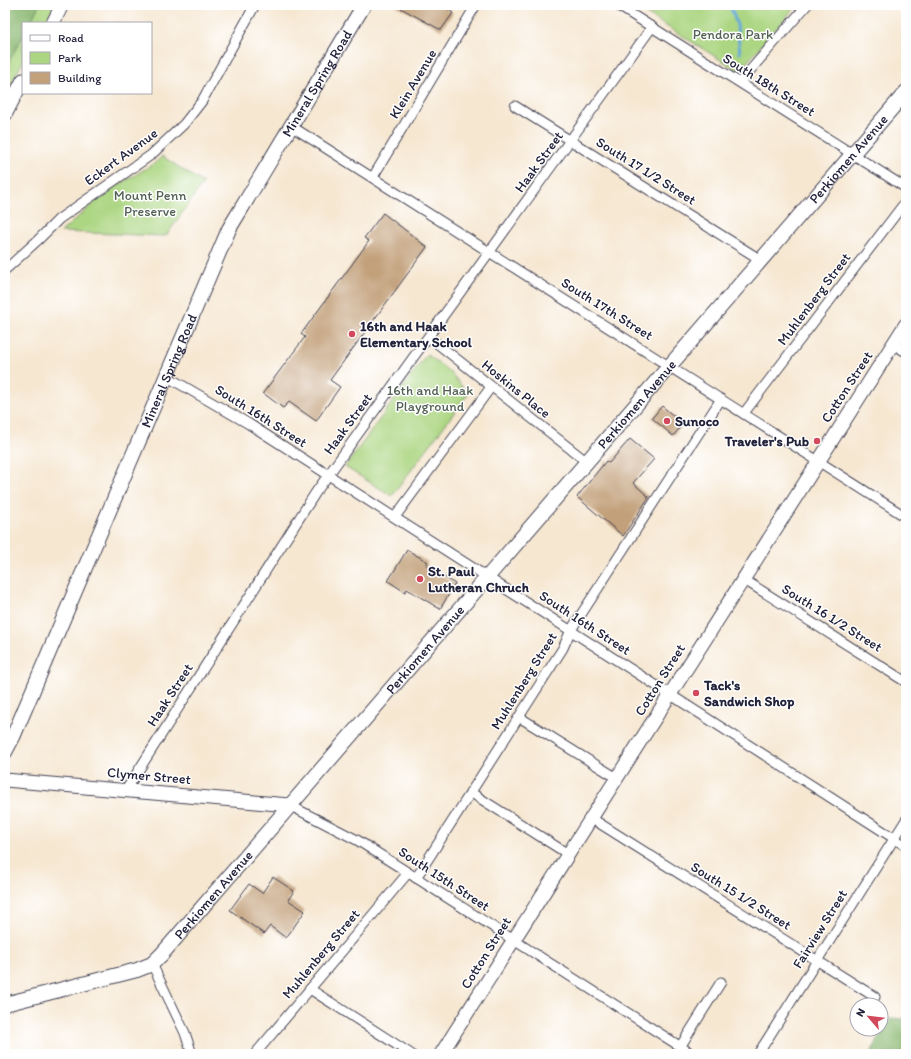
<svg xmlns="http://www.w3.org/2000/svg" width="911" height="1059" font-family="Itim,sans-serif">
	<rect width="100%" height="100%" fill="#fff"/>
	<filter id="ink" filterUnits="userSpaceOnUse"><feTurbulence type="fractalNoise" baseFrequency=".025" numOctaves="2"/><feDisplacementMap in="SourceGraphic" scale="8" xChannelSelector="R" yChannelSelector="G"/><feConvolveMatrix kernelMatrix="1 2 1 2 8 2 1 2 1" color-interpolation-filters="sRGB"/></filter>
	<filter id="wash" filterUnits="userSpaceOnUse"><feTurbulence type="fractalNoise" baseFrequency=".012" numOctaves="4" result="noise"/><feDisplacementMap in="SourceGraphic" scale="16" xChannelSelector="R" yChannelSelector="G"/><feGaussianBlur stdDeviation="0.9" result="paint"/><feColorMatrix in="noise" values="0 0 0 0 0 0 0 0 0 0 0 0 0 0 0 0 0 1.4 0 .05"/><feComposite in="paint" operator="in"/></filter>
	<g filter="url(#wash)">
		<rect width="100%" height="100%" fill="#f6e7d1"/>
		<g fill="#acd682" stroke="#677c5e">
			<polygon points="5,5 55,5 45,23 23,23 23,62 5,94"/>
			<polygon points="632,5 797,5 741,69 737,70"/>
			<polygon points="162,156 203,183 166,236 61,232 105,193 155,163"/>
			<polygon points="427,354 451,373 468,394 392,496 345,467"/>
		</g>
		<g fill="#89b770" stroke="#566c56">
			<polygon points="5,5 39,5 30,23 23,23 23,35 5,69"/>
			<polygon points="891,1018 906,1019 906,1054 870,1054"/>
		</g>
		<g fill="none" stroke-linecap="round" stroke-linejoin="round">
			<polyline stroke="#63a9d9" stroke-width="3" points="730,5 737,25 740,53"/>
		</g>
		<g id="blocks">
			<g fill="#c2a07a">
				<polygon points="395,5 448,5 446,8 453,13 441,30"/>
				<polygon points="383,213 427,247 330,380 340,387 316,421 289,402 283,408 263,393 305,337 301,334 369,241 364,238"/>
				<polygon points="662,406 683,424 673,436 652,418"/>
				<polygon points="630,439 654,459 633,483 649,497 623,536 577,497 606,461 609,463"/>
				<polygon points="407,550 428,562 426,565 455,584 440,609 407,589 405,592 388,581"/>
				<polygon points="273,877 294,891 288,900 305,911 286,938 270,926 264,934 230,910 249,884 262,893"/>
			</g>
		</g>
	</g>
	<g filter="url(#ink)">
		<use href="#blocks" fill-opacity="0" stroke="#424052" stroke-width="1"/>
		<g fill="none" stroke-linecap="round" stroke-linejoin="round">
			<defs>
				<g id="street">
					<polyline points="617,5 906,188"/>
					<polyline points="740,82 807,5"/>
					<polyline points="515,106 761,260"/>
					<polyline points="291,126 906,517"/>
					<polyline points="373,177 476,5"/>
					<polyline points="5,270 38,240 59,219 151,155 184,124 202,101 255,5"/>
					<polyline points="429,337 587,462"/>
					<polyline points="893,344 906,352"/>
					<polyline points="166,376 249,424 906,846"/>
					<polyline points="744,413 906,201"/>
					<polyline points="395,517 491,387"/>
					<polyline points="743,579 906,682"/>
					<polyline points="519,717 617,778"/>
					<polyline points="126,790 316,492 652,27"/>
					<polyline points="470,792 568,854"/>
					<polyline points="289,805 357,840 692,1054"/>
					<polyline points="591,818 875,997"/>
					<polyline points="416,878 563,648 571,630 721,399"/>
					<polyline points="152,964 185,1033 192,1054"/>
					<polyline points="310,989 411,1054"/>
					<polyline points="680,1047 721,982"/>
					<polyline points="255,1054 408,873"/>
					<polyline points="758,1054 906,820"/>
				</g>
				<g id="secondary">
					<polyline points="53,23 62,5"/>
					<polyline points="5,115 23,80"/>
					<polyline points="5,780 289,805"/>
					<polyline points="441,1054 906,324"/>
				</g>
				<g id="primary">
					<path id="s1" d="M5,752L13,737L229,229L364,5"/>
					<path id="s2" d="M5,1004L137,970L152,964L162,954L906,92"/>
				</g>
			</defs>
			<use href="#street" stroke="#424052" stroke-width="11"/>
			<use href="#secondary" stroke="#424052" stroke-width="15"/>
			<use href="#primary" stroke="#424052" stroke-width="16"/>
			<use href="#street" stroke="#fff" stroke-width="9"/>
			<use href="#secondary" stroke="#fff" stroke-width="13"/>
			<use href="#primary" stroke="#fff" stroke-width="14"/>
		</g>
	</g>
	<g fill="#d1495b" stroke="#fff" stroke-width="1.5">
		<circle cx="352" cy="334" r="4"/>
		<circle cx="667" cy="421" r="4"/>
		<circle cx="817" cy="441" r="4"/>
		<circle cx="420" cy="579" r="4"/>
		<circle cx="696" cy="693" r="4"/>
	</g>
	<g text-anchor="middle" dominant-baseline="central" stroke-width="3" stroke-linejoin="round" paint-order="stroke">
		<g font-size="14" fill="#526154" stroke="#fff">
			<text x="733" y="34">Pendora Park</text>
			<text x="150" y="195">Mount Penn<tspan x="150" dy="16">Preserve</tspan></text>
			<text x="430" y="390">16th and Haak<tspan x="430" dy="16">Playground</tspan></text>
		</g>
		<g font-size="14" fill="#22223b" stroke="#fff">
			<text stroke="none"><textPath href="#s1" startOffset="739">Mineral Spring Road</textPath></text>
			<text transform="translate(413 84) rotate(-59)">Klein Avenue</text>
			<text transform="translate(769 85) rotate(32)">South 18th Street</text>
			<text transform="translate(121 157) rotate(-36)">Eckert Avenue</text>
			<text stroke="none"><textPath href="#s2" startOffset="1217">Perkiomen Avenue</textPath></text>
			<text transform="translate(539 162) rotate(-54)">Haak Street</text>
			<text transform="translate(646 171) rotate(32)">South 17 1/2 Street</text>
			<text transform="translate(814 299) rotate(-53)">Muhlenberg Street</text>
			<text transform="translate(607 309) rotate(32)">South 17th Street</text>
			<text stroke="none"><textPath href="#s1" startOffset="415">Mineral Spring Road</textPath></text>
			<text transform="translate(847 387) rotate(-57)">Cotton Street</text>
			<text transform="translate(516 389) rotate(39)">Hoskins Place</text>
			<text stroke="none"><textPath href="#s2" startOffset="893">Perkiomen Avenue</textPath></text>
			<text transform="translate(261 416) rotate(32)">South 16th Street</text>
			<text transform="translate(348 424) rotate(-54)">Haak Street</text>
			<text transform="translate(832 618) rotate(32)">South 16 1/2 Street</text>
			<text transform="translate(585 623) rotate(33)">South 16th Street</text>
			<text stroke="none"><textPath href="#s2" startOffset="569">Perkiomen Avenue</textPath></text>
			<text transform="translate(660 680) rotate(-58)">Cotton Street</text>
			<text transform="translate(524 681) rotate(-58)">Muhlenberg Street</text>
			<text transform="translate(170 695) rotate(-57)">Haak Street</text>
			<text transform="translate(149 776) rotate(5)">Clymer Street</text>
			<text transform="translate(444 879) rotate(33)">South 15th Street</text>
			<text stroke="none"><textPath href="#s2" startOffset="245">Perkiomen Avenue</textPath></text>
			<text transform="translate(741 896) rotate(32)">South 15 1/2 Street</text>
			<text transform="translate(820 929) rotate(-58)">Fairview Street</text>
			<text transform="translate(486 953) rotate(-58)">Cotton Street</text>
			<text transform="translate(321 954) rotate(-50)">Muhlenberg Street</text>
		</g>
		<g font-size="14" font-weight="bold" fill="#22223b" stroke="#fff" text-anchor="start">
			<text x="360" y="326">16th and Haak<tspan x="360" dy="16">Elementary School</tspan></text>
			<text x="675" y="421">Sunoco</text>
			<text x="809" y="441" text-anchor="end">Traveler's Pub</text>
			<text x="428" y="571">St. Paul<tspan x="428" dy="16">Lutheran Chruch</tspan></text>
			<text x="704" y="685">Tack's<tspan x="704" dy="16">Sandwich Shop</tspan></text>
		</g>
	</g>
	<rect width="911" height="1059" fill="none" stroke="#fff" stroke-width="20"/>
	<rect x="22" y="22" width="130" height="72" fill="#ffffff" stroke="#a7a7b1"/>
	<rect x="30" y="35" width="20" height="6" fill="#ffffff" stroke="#a7a7b1"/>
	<text x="58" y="42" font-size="12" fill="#22223b">Road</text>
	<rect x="30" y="52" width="20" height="12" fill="#acd682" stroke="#a7a7b1"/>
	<text x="58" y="62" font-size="12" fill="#22223b">Park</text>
	<rect x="30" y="72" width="20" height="12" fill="#c2a07a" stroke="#a7a7b1"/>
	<text x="58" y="82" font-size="12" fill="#22223b">Building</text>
	<g transform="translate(869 1017) rotate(298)"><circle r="19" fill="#ffffff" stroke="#a7a7b1"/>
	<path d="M0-3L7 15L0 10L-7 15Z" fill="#d1495b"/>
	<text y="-6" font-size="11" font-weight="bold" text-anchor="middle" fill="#22223b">N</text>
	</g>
</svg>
